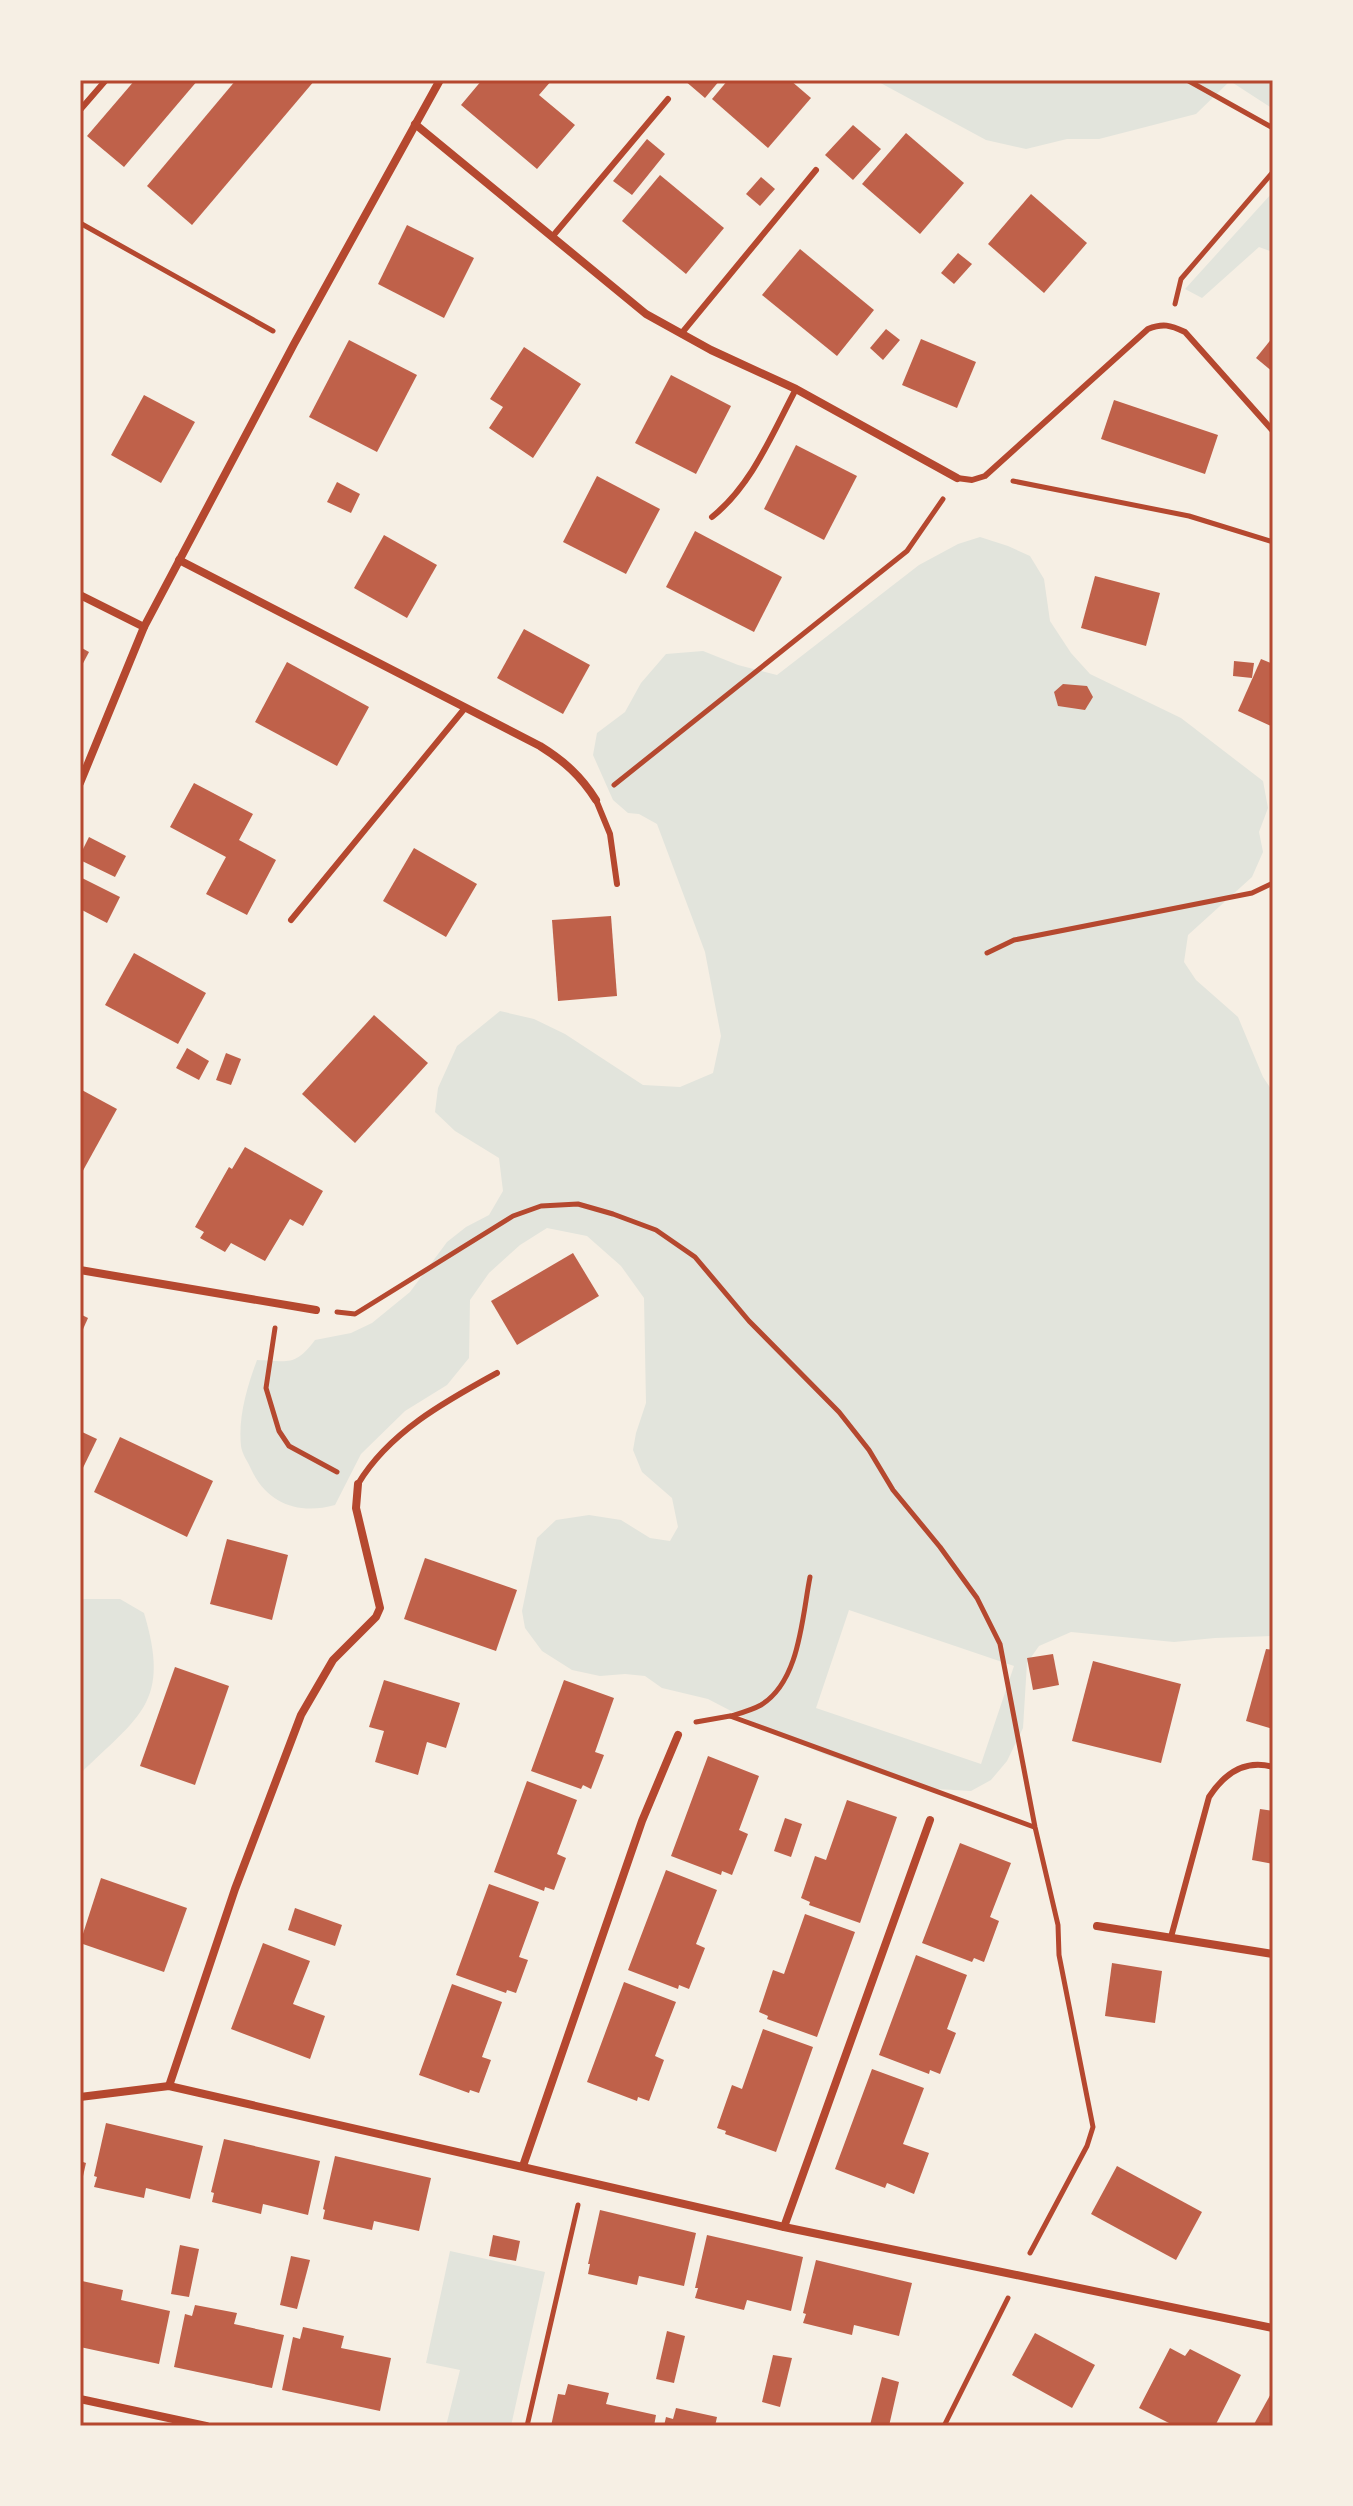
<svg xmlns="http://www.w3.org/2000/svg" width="1353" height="2506" font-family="Signika,sans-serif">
	<rect width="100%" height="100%" fill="#f6efe4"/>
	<g fill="#e2e4dc" fill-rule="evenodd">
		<polygon points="875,80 1273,80 1273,109 1230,81 1196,114 1099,139 1067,139 1026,149 986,140"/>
		<polygon points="1273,192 1273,252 1259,247 1202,298 1185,289"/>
		<path d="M980,537L1008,546L1030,556L1044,579L1050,621L1071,653L1090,674L1181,718L1263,781L1268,808L1259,832L1263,852L1252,877L1188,935L1184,962L1196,980L1238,1017L1263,1077L1273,1092V1636L1215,1638L1174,1642L1071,1632L1039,1646L1027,1663L1023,1728L1007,1761L991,1780L971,1791L936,1789L892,1778L824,1754L758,1725L708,1699L662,1688L645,1676L625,1674L600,1676L572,1670L542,1651L525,1628L522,1611L537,1538L556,1520L589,1515L621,1520L650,1538L670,1541L678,1527L672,1498L642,1472L633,1450L636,1433L646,1403L644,1298L621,1266L587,1236L547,1228L520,1245L489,1273L470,1300L469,1358L447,1385L405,1411L361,1454L335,1505C299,1515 267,1504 251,1469C248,1462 242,1454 241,1446C238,1417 247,1387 257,1360C288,1361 295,1367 315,1340L351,1333L372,1323L410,1292L447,1242L466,1227L489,1215L503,1191L499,1158L455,1131L435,1112L438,1088L457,1046L500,1011L534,1019L565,1034L643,1085L680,1087L713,1073L721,1036L705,952L657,824L639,814L628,813L613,800L593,755L597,733L625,712L641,683L666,654L703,651L738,665L777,675L919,565L958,544ZM849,1610L1014,1666L981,1764L816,1708Z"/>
		<path d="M80,1599H120L144,1613C171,1703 140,1715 80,1774Z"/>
		<polygon points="450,2251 545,2272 511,2426 446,2426 460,2370 426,2363"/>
	</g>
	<g fill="#bf614a">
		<polygon points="135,80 198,80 124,167 87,136"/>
		<polygon points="236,80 315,80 192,225 147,186"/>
		<polygon points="482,80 552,80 539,95 575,125 537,169 461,105"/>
		<polygon points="684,80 720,80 705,98"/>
		<polygon points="728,80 790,80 811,98 768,148 712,99"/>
		<polygon points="853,125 881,149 853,180 825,155"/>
		<polygon points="906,133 964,183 920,234 862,184"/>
		<polygon points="647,139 665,154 632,195 613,181"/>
		<polygon points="660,175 724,228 686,274 622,221"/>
		<polygon points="761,177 775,189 760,206 746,194"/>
		<polygon points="1031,194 1087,243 1044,293 988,244"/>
		<polygon points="407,225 474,258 444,318 378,284"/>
		<polygon points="800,249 874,310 837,356 762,295"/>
		<polygon points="958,253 972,264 954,284 941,273"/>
		<polygon points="886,329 900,340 883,360 870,348"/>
		<polygon points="1273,337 1273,372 1256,358"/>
		<polygon points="921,339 976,362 957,408 902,385"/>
		<polygon points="349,340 417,375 377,452 309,417"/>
		<polygon points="524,347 581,384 533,458 489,428 503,407 490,399"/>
		<polygon points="671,375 731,406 696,474 635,443"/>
		<polygon points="144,395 195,422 161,483 111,455"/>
		<polygon points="1114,400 1218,435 1205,474 1101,439"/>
		<polygon points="796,445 857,476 824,540 764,509"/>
		<polygon points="597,476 660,509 626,574 563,542"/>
		<polygon points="337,482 360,494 351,513 327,502"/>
		<polygon points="695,531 782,577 754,632 666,587"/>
		<polygon points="384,535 437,565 407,618 354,588"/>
		<polygon points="1095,576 1160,593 1146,646 1081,628"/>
		<polygon points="524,629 590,665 563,714 497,678"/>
		<polygon points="80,647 89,652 80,669"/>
		<polygon points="1261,659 1273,664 1273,727 1238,711"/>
		<polygon points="1234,661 1254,663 1252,678 1233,676"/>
		<polygon points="287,662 369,707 337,766 255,722"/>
		<polygon points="1063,684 1087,686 1093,697 1085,710 1058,706 1054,692"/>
		<polygon points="194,783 253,814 239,840 276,860 247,915 206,894 226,857 170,827"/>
		<polygon points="89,837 126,856 115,877 80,860 80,855"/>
		<polygon points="414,848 477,884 446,937 383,901"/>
		<polygon points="80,877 120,897 107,923 80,909"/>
		<polygon points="611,916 617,996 558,1001 552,920"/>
		<polygon points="134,953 206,993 178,1044 105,1005"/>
		<polygon points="374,1015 428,1063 355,1143 302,1094"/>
		<polygon points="187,1048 209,1061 199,1080 176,1068"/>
		<polygon points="226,1053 241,1059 231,1085 216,1080"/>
		<polygon points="80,1089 117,1109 80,1176"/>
		<polygon points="245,1147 323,1191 303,1226 290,1219 265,1261 231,1243 225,1252 200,1238 204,1232 195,1227 229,1167 232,1169"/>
		<polygon points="573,1253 599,1296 517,1345 491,1301"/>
		<polygon points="80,1314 88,1318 80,1336"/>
		<polygon points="80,1431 97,1439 80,1474"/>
		<polygon points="120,1437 213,1481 187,1537 94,1492"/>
		<polygon points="227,1539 288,1555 272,1620 210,1604"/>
		<polygon points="425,1558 517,1590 496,1651 404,1619"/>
		<polygon points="1266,1649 1273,1650 1273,1729 1246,1721"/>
		<polygon points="1053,1654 1059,1685 1033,1690 1027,1658"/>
		<polygon points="1093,1661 1181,1684 1161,1763 1072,1741"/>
		<polygon points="175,1667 229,1686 195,1785 140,1766"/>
		<polygon points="384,1680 460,1703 446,1748 427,1742 418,1775 375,1762 384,1731 369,1727"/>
		<polygon points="564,1680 614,1698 595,1752 604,1755 591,1789 583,1785 581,1789 531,1771"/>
		<polygon points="708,1756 759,1776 739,1830 748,1834 732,1875 722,1871 721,1875 671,1856"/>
		<polygon points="527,1781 577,1800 557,1854 566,1858 554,1890 545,1887 544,1891 494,1872"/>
		<polygon points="847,1800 897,1817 860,1923 809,1905 810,1902 801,1898 815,1856 826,1860"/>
		<polygon points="1260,1809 1273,1811 1273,1864 1252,1860"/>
		<polygon points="785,1818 802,1824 791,1857 774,1851"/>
		<polygon points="960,1843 1011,1863 990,1917 999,1921 984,1962 974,1958 972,1962 922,1943"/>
		<polygon points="666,1870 717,1890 696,1944 705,1948 689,1989 679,1985 678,1989 628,1970"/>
		<polygon points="101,1878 187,1908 164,1972 80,1943"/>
		<polygon points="489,1884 539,1902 519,1957 528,1960 516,1993 507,1990 506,1993 456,1975"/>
		<polygon points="295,1908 342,1925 335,1946 288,1930"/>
		<polygon points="805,1914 855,1932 817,2037 767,2019 768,2016 759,2012 773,1970 784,1974"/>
		<polygon points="263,1943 310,1961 293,2004 325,2016 310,2059 231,2029"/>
		<polygon points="916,1955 967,1975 947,2029 956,2033 940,2074 930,2070 929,2074 879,2055"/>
		<polygon points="1112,1963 1162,1971 1155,2023 1105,2016"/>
		<polygon points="624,1982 676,2002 655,2056 664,2060 649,2101 638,2097 637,2101 587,2082"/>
		<polygon points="452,1984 502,2002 482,2057 491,2060 479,2093 470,2090 469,2093 419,2075"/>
		<polygon points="763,2029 813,2047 776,2152 725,2134 726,2131 717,2128 732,2085 742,2089"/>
		<polygon points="872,2069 924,2088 903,2144 929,2153 914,2194 887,2183 885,2188 835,2169"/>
		<polygon points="106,2123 203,2146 190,2199 146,2188 144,2198 94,2187 97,2177 94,2176"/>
		<polygon points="224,2139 320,2161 308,2215 263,2204 261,2214 212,2202 214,2193 211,2192"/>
		<polygon points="335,2156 431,2178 419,2231 374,2221 372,2230 323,2219 325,2210 323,2209"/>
		<polygon points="80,2161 86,2163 81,2185 80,2185"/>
		<polygon points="1117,2166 1202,2212 1176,2260 1091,2214"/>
		<polygon points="600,2210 696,2233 684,2286 639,2276 637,2285 588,2274 590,2264 588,2264"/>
		<polygon points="493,2235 520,2241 516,2261 489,2256"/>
		<polygon points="707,2235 803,2257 791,2311 747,2300 744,2310 695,2298 698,2288 695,2288"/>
		<polygon points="180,2245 199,2249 189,2297 171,2294"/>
		<polygon points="291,2256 310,2260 297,2309 280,2305"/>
		<polygon points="816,2260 912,2283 899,2336 854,2325 852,2335 803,2323 806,2314 803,2313"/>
		<polygon points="82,2281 123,2290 121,2300 170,2311 159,2364 80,2347"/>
		<polygon points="195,2305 237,2313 234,2324 284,2335 272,2388 174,2367 185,2314 192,2316"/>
		<polygon points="303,2327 344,2336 341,2348 391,2358 380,2411 282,2390 293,2337 300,2339"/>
		<polygon points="667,2331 685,2336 674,2383 656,2379"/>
		<polygon points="1035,2333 1095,2365 1072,2408 1012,2375"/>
		<polygon points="1170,2348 1185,2356 1190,2349 1241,2375 1215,2426 1175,2426 1139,2408"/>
		<polygon points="773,2355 792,2358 780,2407 762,2402"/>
		<polygon points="882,2377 899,2382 889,2426 873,2426 870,2425"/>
		<polygon points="568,2384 609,2393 606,2404 656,2415 654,2426 551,2426 558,2394 565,2395"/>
		<polygon points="1273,2390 1273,2426 1253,2426"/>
		<polygon points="676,2408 717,2417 715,2426 664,2426 666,2417 673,2419"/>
	</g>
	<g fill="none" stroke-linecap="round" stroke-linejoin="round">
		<g stroke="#b5482f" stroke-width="5">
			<polyline points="1187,80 1273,128"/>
			<polyline points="80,223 273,331"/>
			<polyline points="1175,304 1181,279 1273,172"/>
			<polyline points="1013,481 1189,516 1273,542"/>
			<polyline points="614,785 907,551 943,499"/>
			<polyline points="987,953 1014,940 1252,893 1273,883"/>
			<polyline points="337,1312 355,1314 513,1216 541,1206 578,1204 613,1214 656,1230 695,1257 749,1321 839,1412 869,1450 893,1490 940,1547 977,1598 1000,1644 1035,1827 1058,1925 1059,1955 1093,2127 1087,2146 1030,2253"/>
			<polyline points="275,1328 266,1388 279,1431 289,1446 337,1472"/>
			<path d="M731,1716C741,1713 752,1710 761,1705C800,1681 802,1617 810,1577"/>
			<polyline points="696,1722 730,1716 1034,1827"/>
			<polyline points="527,2426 578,2205"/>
			<polyline points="944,2426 1008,2298"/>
		</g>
		<g stroke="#b5482f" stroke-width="6">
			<polyline points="80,110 106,80"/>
			<polyline points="552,237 668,99"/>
			<polyline points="681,334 816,170"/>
			<path d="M957,478L972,480L985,476L1148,329C1163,323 1170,325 1185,332L1273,431"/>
			<path d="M712,517C752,485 772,434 796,389"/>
			<polyline points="596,800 610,834 617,884"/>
			<polyline points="291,920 465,708"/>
			<path d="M358,1484C389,1432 446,1401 497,1373"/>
			<path d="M1171,1937L1209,1797C1224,1774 1245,1759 1273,1767"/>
		</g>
		<g stroke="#b5482f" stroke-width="8">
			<polyline points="415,124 646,314 711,350 796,389 957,478"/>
			<path d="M179,560L540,746C564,761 581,776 596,800"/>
			<polyline points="80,595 144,627"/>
			<polyline points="80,783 144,627 294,344 440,80"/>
			<polyline points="80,1270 316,1310"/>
			<polyline points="1097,1926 1273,1954"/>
			<polyline points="169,2086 235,1889 301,1715 333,1660 376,1617 380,1608 356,1508 358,1484"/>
			<polyline points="80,2097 169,2086 784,2227 1273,2328"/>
			<polyline points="523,2166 642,1821 678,1735"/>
			<polyline points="784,2227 930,1820"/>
			<polyline points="80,2399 206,2426"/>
		</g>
	</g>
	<rect width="1353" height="2506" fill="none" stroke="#f6efe4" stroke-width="164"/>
	<rect x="82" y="82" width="1189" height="2342" fill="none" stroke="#b5482f" stroke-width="3"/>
</svg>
